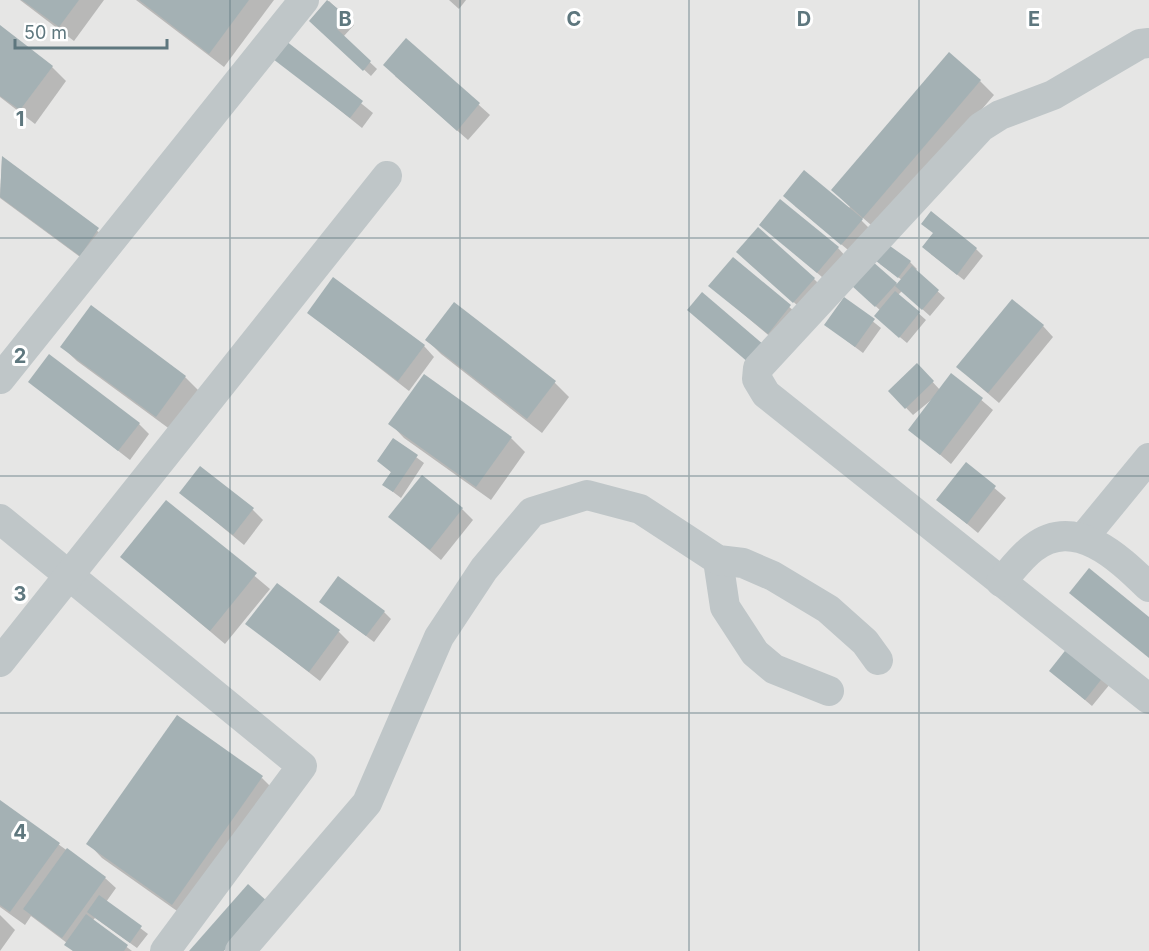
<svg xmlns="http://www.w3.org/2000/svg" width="1149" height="951" font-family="Inter,sans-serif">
	<rect width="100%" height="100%" fill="#f5f5f1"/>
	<rect fill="#e6e6e5" x="0" y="0" width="1149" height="951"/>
	<g fill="#0003">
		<polygon points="20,0 104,0 74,41"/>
		<polygon points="136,0 274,0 224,67"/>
		<polygon points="449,0 466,0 459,9"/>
		<polygon points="329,1 354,25 343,37 377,69 371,76 311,21"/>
		<polygon points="0,27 52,67 66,81 35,124 0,97"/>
		<polygon points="407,40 490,115 468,140 395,76"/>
		<polygon points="287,43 373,113 362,128 275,58"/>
		<polygon points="980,81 994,95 878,231 863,218 861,220 872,231 853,254 795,206 848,209 850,207 833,190"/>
		<polygon points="2,158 109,240 91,265 0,198"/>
		<polygon points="761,225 838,248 848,259 829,283"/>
		<polygon points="976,249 983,256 964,280 931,254"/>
		<polygon points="733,259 801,317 779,344 710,286"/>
		<polygon points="910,262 917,269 915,271 945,298 930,316 902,291 898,295 926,320 907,343 883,323 881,311 860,292 872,263 898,285 902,280 880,264"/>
		<polygon points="749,263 814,279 825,290 805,312"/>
		<polygon points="845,299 881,328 863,353 826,325"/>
		<polygon points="455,304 555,383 569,397 542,433 441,354 427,340"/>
		<polygon points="309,313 424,346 434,357 409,391"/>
		<polygon points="1043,326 1053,337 999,403 969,377"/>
		<polygon points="62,347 185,377 199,391 171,430 77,361"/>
		<polygon points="917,365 940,390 952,375 993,410 951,464 910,429 936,396 913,415 890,391"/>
		<polygon points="30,382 139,424 149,434 130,460"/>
		<polygon points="390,423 511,438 525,452 491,500 404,438"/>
		<polygon points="393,440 424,463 401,498 384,485 392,473 379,461"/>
		<polygon points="966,464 1006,498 978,533 938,500"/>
		<polygon points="181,493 253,510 263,520 244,545"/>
		<polygon points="166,502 270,589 225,644 122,557"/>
		<polygon points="462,509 473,520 441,560 390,517"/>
		<polygon points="321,602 384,612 391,619 374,642"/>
		<polygon points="247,624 339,632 349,642 320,681"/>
		<polygon points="1051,671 1103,677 1110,684 1092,706"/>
		<polygon points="262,778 276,792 187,918 102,858 88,843"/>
		<polygon points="0,802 105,878 116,888 106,902 148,934 137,948 95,918 92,921 132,951 73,951 67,943 31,916 25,925 0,907"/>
		<polygon points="0,915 15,930 0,951"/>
	</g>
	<g fill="#a4b1b4">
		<polygon points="22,0 79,0 59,27"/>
		<polygon points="139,0 249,0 209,54"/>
		<polygon points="327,0 348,17 337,29 371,61 363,71 309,21"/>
		<polygon points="0,25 53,66 20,110 0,96"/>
		<polygon points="406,38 480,103 457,131 383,65"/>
		<polygon points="286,41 363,101 350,118 273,59"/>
		<polygon points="949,52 981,80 863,218 831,190"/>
		<polygon points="2,156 99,228 80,256 0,197"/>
		<polygon points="804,170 863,219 841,245 783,196"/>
		<polygon points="780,199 839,247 817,273 759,225"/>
		<polygon points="931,211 977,248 957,275 922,247 933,233 921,224"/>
		<polygon points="758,227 815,278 793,303 736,252"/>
		<polygon points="883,241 911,261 898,278 871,257"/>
		<polygon points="733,257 791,305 768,334 708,286"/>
		<polygon points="872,261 897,283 875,307 851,285"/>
		<polygon points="912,266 939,290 922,310 895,286"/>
		<polygon points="333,277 425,345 398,381 307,313"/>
		<polygon points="895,291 920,312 899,338 874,316"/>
		<polygon points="702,292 764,345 749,363 687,310"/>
		<polygon points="844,297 875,319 855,347 824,325"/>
		<polygon points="1012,299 1044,325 988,393 956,367"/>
		<polygon points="454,302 556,381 527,419 425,340"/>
		<polygon points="91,305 186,376 156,417 60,347"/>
		<polygon points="49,354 140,423 118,451 28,382"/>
		<polygon points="917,363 934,381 905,409 888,391"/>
		<polygon points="951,373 983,398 940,455 908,430"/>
		<polygon points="424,374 512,437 476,487 388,424"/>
		<polygon points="393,438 418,455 393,492 382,485 391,472 377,461"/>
		<polygon points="966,462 996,486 967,524 936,500"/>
		<polygon points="200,466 254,508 233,535 179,493"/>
		<polygon points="422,475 463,508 430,550 388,517"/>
		<polygon points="166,500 257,573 210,631 120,557"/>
		<polygon points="1089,568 1149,617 1149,658 1069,593"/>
		<polygon points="338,576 385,611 366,636 319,602"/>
		<polygon points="277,583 340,630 309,672 245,624"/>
		<polygon points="1068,647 1104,676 1085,700 1049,671"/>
		<polygon points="177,715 263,776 172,905 86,844"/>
		<polygon points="0,800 60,843 10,912 0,905"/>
		<polygon points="67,848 106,877 62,938 23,909"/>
		<polygon points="248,884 268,902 224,951 189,951"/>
		<polygon points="99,895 142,926 130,943 87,912"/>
		<polygon points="86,914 128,945 124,951 73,951 64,945"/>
	</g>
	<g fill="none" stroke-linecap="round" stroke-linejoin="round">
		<g stroke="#bfc6c8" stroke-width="30">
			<polyline points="1149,43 1140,44 1053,95 1000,115 981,127 758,368 757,379 766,394 1149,699"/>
			<polyline points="0,379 304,0"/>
			<polyline points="0,519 302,766 165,951"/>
			<polyline points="1084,537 1149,458"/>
			<polyline points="718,560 725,607 755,653 774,669 829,691"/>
			<path d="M1001,582C1011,571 1021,557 1033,548C1076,515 1120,559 1149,587"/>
			<polyline points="0,662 387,176"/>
			<polyline points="240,951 367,803 439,637 484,569 532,512 587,495 640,509 718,560 743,563 773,576 828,609 865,642 878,660"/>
		</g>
	</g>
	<path fill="none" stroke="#5e777e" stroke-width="1.5" stroke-opacity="0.55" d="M230,0V951M460,0V951M689,0V951M919,0V951M0,238H1149M0,476H1149M0,713H1149"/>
	<g font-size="20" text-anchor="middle" font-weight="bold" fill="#5e777e" stroke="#fff" stroke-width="6" stroke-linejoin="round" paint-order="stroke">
		<text x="345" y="26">B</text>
		<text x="574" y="26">C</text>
		<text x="804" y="26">D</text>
		<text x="1034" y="26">E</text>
		<text x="20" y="126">1</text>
		<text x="20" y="363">2</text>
		<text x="20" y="601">3</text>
		<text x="20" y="839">4</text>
	</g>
	<path d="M15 39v9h152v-9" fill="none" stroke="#5e777e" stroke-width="3"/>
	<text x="24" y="39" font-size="18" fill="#5e777e" stroke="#ffffff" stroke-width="4.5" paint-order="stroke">50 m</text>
</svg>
